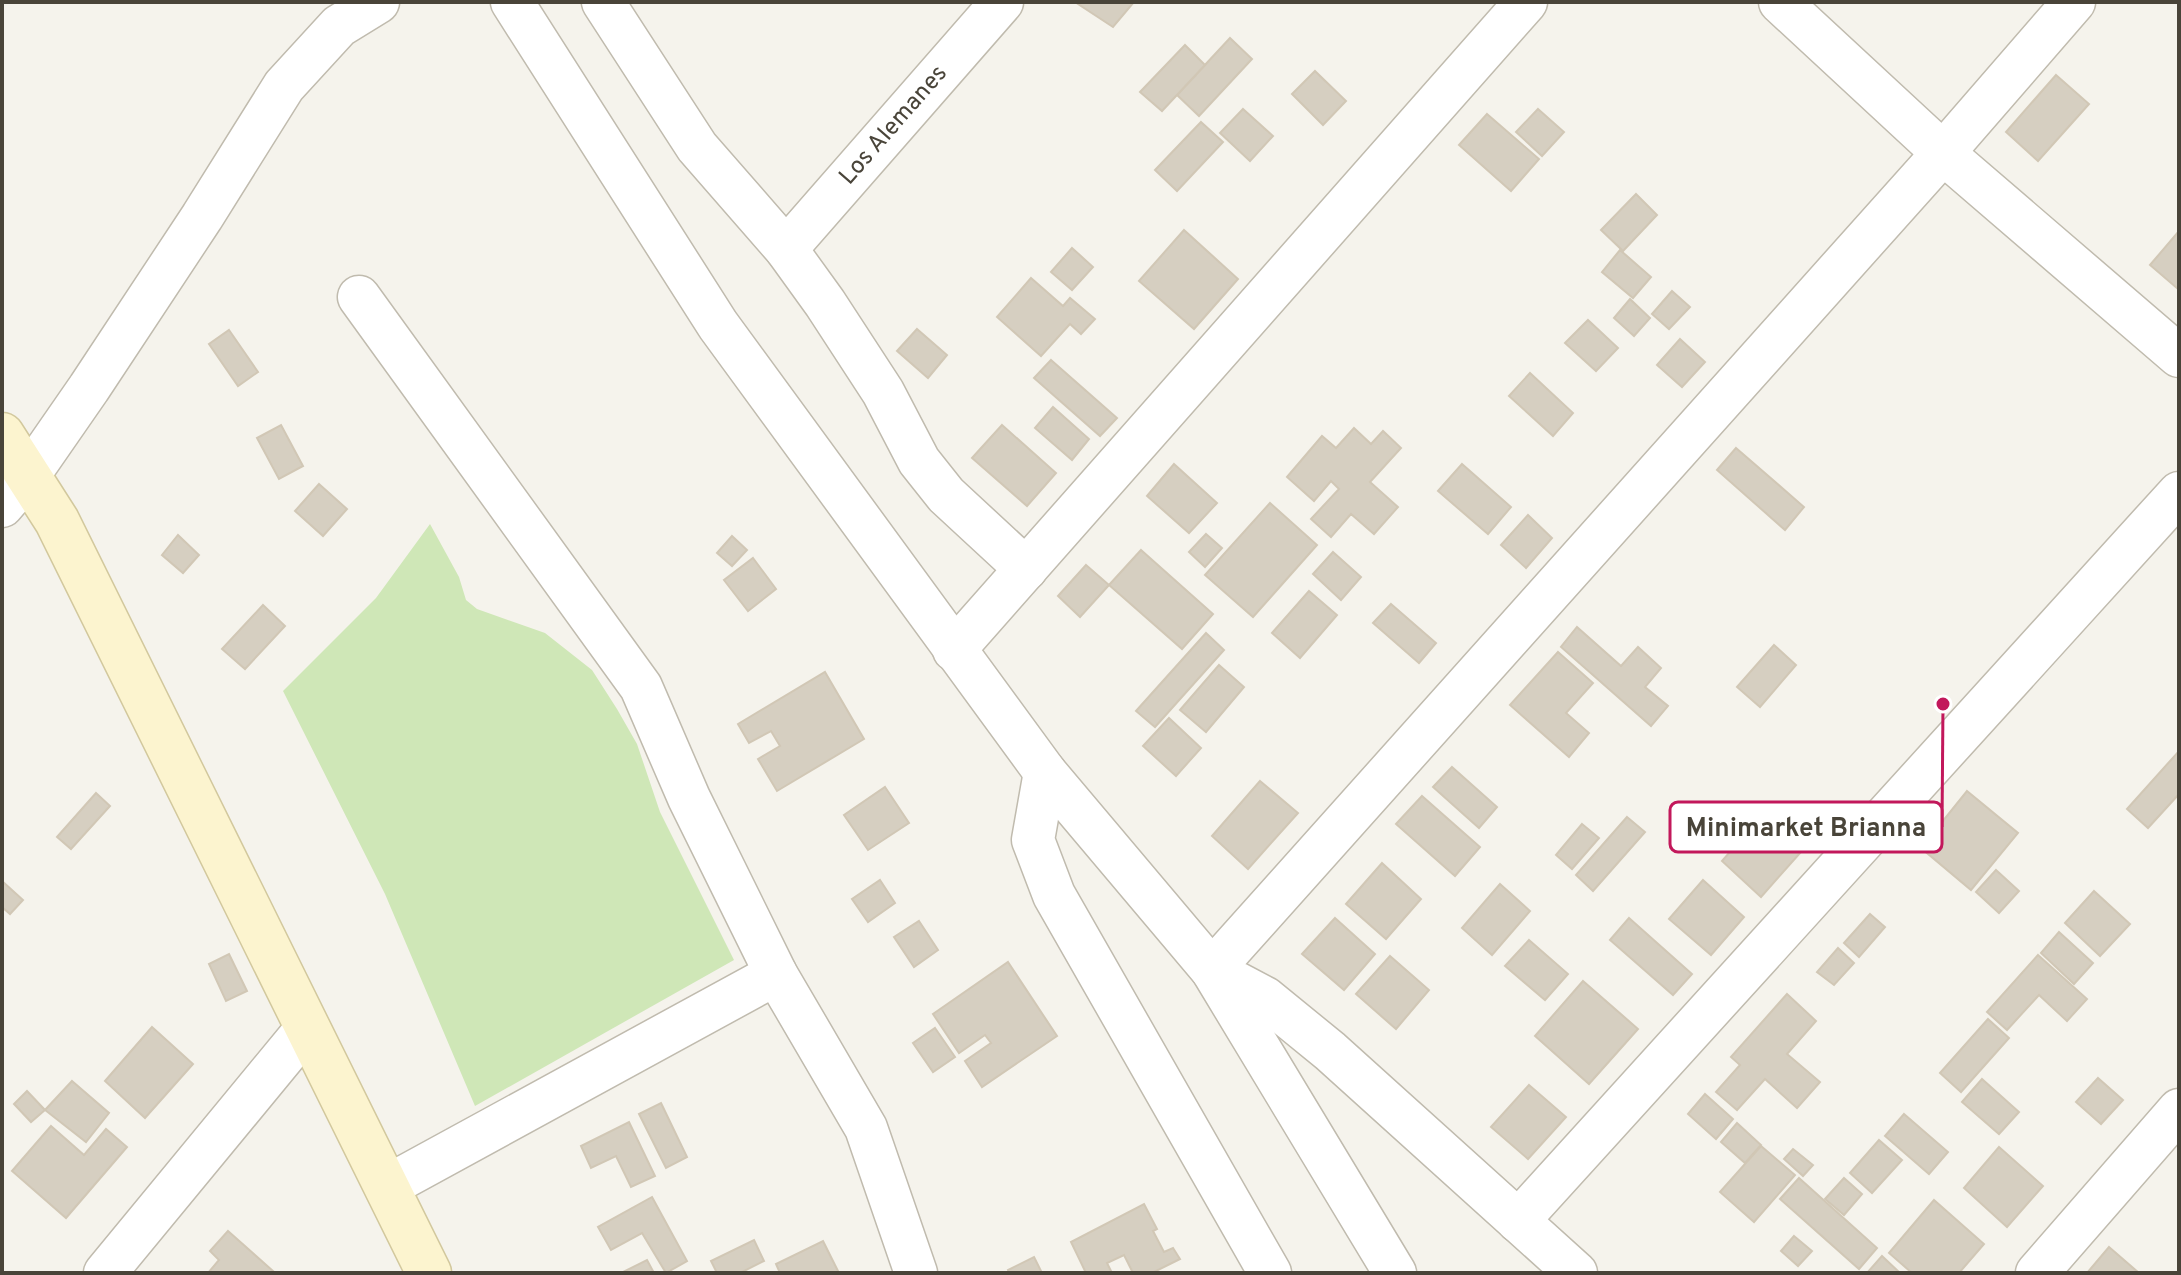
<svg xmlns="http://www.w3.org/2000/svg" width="2181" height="1275" font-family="Overpass,sans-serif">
	<rect width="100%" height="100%" fill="#f5f3ec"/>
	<polygon fill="#cfe7b7" points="430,524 459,577 466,600 477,609 545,633 592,670 617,709 637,744 660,812 734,960 475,1106 385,894 283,691 376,598"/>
	<g fill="#d6cfc1" stroke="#d1c7b5" stroke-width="2">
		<polygon points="1075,2 1134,2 1113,27"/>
		<polygon points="1230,38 1252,59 1199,116 1177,95"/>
		<polygon points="1185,45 1205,65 1162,111 1140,92"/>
		<polygon points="1315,71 1346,101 1323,125 1292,94"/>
		<polygon points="2056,75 2089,104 2038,161 2006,132"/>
		<polygon points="1243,109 1273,136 1250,161 1220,133"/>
		<polygon points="1538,109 1564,132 1542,156 1516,132"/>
		<polygon points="1487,114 1539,159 1511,191 1459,145"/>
		<polygon points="1201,122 1223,142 1177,191 1155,170"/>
		<polygon points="1636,194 1657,215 1623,251 1601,230"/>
		<polygon points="1184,230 1238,279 1194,329 1139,281"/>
		<polygon points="2179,231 2179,287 2178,289 2150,265"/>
		<polygon points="1072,248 1093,267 1072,290 1051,272"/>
		<polygon points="1620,250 1651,277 1633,298 1602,272"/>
		<polygon points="1031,278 1063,306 1070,298 1095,319 1081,334 1070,324 1041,356 997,317"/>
		<polygon points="1672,291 1690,307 1669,329 1652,314"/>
		<polygon points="1630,299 1650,318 1634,336 1614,318"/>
		<polygon points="1588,320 1618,348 1596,371 1565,343"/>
		<polygon points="917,329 947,355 928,378 897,351"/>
		<polygon points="229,330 258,372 238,386 209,344"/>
		<polygon points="1680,339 1705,362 1682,387 1657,365"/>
		<polygon points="1051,360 1117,418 1100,436 1034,378"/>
		<polygon points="1530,373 1573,413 1553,436 1509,396"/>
		<polygon points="1053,407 1089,439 1072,460 1035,428"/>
		<polygon points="281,425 303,466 279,479 257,438"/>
		<polygon points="1002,425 1056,473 1027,506 972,458"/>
		<polygon points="1354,428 1371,444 1383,431 1401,448 1370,482 1398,507 1374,534 1351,514 1331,537 1311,519 1339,489 1331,481 1314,501 1287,477 1322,436 1336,448"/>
		<polygon points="1736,448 1804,507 1785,530 1717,470"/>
		<polygon points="1174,464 1217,503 1189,533 1147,496"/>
		<polygon points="1462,464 1511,507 1488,534 1438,491"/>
		<polygon points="319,484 347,509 323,536 295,511"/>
		<polygon points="1270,503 1317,545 1253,617 1205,575"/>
		<polygon points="1528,515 1552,538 1526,568 1501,545"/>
		<polygon points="1206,534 1222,548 1205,567 1189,552"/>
		<polygon points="178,535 199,555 183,573 162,555"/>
		<polygon points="732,536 747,550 732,566 717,553"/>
		<polygon points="1141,550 1213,614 1182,649 1109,585"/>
		<polygon points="1333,552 1361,577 1341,600 1313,574"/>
		<polygon points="753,558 776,589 748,611 724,580"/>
		<polygon points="1086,565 1109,585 1080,617 1058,596"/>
		<polygon points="1309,591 1337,615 1300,658 1272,633"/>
		<polygon points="1391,604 1436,643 1419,663 1373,623"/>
		<polygon points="263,605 285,626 245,669 222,649"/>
		<polygon points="1577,627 1621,666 1638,647 1661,668 1645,687 1668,706 1651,726 1561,647"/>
		<polygon points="1206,633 1224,650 1155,727 1136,711"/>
		<polygon points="1774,645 1796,665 1760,707 1737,687"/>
		<polygon points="1558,652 1593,683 1566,713 1589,733 1569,757 1510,705"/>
		<polygon points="1219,665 1244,687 1206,732 1180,710"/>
		<polygon points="825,672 864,739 777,791 758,759 780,746 771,731 749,743 738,724"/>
		<polygon points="1169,718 1201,748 1176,776 1143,746"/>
		<polygon points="2179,751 2179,794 2148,828 2127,809"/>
		<polygon points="1452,767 1497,807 1479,828 1433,787"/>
		<polygon points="1260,781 1298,813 1248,869 1212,836"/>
		<polygon points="885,787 909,823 868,850 844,815"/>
		<polygon points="1967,791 2018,833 1971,890 1921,848"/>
		<polygon points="96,793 110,806 71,849 57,837"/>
		<polygon points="1422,796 1480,847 1455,876 1396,824"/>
		<polygon points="1627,817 1645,832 1593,891 1576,875"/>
		<polygon points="1760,818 1800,853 1761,897 1722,861"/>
		<polygon points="1582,824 1599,838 1572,869 1556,855"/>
		<polygon points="1382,863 1421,899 1386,939 1346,904"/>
		<polygon points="1996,870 2019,891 1999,913 1976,892"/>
		<polygon points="880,880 895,903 868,922 852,899"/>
		<polygon points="1703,880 1744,917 1711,955 1669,919"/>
		<polygon points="2,881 23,900 10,914 2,907"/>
		<polygon points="1500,884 1530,911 1492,955 1462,928"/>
		<polygon points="2094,891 2130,924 2100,956 2065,923"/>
		<polygon points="1870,914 1885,927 1859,957 1844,943"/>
		<polygon points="1335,918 1375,954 1344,990 1302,954"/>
		<polygon points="1629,918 1692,974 1673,995 1610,940"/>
		<polygon points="919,921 938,950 914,967 894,937"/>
		<polygon points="2059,932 2093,963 2074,984 2041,953"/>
		<polygon points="1529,940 1568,974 1545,1000 1505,966"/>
		<polygon points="1838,948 1854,963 1834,985 1817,972"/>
		<polygon points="229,954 247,991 226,1001 209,964"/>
		<polygon points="2038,955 2087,999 2067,1021 2039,995 2007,1030 1987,1012"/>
		<polygon points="1390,956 1429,990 1396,1029 1356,994"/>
		<polygon points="1008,962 1057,1036 982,1087 965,1061 991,1043 985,1035 959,1053 933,1014"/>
		<polygon points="1583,981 1638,1029 1589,1084 1535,1036"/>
		<polygon points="1787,994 1816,1021 1787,1054 1820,1082 1797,1108 1765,1079 1737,1110 1716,1092 1740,1065 1731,1057"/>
		<polygon points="1988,1019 2009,1038 1961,1092 1940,1073"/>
		<polygon points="152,1027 193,1064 145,1118 105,1081"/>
		<polygon points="935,1028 955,1057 933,1072 913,1043"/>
		<polygon points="2098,1078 2123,1100 2101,1124 2076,1102"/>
		<polygon points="1982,1079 2019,1112 1999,1134 1962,1102"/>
		<polygon points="72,1081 109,1113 86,1142 45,1110"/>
		<polygon points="1529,1085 1566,1117 1528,1159 1491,1127"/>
		<polygon points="27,1091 45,1110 31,1122 14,1104"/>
		<polygon points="1705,1094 1733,1119 1716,1139 1688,1114"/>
		<polygon points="661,1103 687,1157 666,1168 639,1114"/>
		<polygon points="1904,1114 1948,1152 1929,1174 1885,1136"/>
		<polygon points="629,1122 655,1176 631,1187 616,1156 591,1168 581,1146"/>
		<polygon points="1737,1123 1761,1145 1745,1163 1721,1142"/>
		<polygon points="51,1126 84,1155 106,1129 127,1147 66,1218 12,1171"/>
		<polygon points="1879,1140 1902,1160 1872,1193 1850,1173"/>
		<polygon points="1761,1146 1795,1175 1754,1222 1720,1192"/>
		<polygon points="1999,1147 2043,1186 2007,1227 1964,1188"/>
		<polygon points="1793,1149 1813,1165 1803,1176 1784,1159"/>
		<polygon points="1799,1178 1877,1248 1859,1269 1780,1199"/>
		<polygon points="1844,1178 1862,1194 1844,1215 1825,1199"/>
		<polygon points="652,1197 687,1261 666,1273 642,1233 611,1250 598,1227"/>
		<polygon points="1934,1200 1984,1244 1959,1273 1912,1273 1889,1253"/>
		<polygon points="1144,1204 1157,1229 1153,1231 1164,1252 1173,1248 1180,1259 1152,1273 1133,1273 1124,1255 1107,1263 1112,1273 1086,1273 1071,1242"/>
		<polygon points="228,1231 273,1271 271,1273 208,1273 219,1260 210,1251"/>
		<polygon points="1794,1236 1812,1251 1798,1266 1781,1251"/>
		<polygon points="754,1240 764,1261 740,1273 717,1273 711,1261"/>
		<polygon points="823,1241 839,1273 780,1273 776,1264"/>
		<polygon points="2109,1247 2139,1273 2087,1273"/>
		<polygon points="1882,1256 1900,1273 1867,1273"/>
		<polygon points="1034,1257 1042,1273 1009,1273 1008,1270"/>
		<polygon points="647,1260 654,1273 624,1273 623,1272"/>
	</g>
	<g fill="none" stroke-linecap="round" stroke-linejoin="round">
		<defs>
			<g id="street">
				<polyline points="512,2 718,325 1045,772 1212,970 1395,1273"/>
				<polyline points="603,2 697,147 786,249 825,303 883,392 919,461 946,495 1026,569"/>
				<polyline points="1780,2 1943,153 2179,356"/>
				<path id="s1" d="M786,249L1002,2"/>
				<polyline points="359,297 641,687 689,798 776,974 866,1128 916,1273"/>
				<polyline points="2,506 28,476 89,388 202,217 284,86 339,26 378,2"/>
				<polyline points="954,650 1526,2"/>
				<polyline points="1045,772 1033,840 1054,895 1270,1273"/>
				<polyline points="386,1187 776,974"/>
				<polyline points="1518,1221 2179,493"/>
				<polyline points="105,1273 307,1028"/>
				<polyline points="1576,1273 1330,1051 1265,998 1212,970 1943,153 2074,2"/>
				<polyline points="2037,1273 2179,1110"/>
			</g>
			<polyline id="secondary" points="2,435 57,521 429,1273"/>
		</defs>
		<use href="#street" stroke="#c0bbae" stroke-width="45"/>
		<use href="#secondary" stroke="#d2c89d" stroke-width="47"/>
		<use href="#street" stroke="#fff" stroke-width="42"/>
		<use href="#secondary" stroke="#fcf4cf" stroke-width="44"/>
	</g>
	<g text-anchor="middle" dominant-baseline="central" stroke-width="6" stroke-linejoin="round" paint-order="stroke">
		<g font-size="24" fill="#494439" stroke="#fff">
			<text stroke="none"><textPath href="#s1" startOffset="164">Los Alemanes</textPath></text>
		</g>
	</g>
	<path fill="none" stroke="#c2185b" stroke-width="3" d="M1943 704L1942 827"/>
	<circle fill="#c2185b" stroke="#fff" stroke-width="3" cx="1943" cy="704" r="8"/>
	<rect fill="#fff" stroke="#c2185b" stroke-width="3" x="1670" y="802" width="272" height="50" rx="8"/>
	<g font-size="26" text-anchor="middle" font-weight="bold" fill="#494439">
		<text x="1806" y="836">Minimarket Brianna</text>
	</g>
	<rect width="2181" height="1275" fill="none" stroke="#494439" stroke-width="8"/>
</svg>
